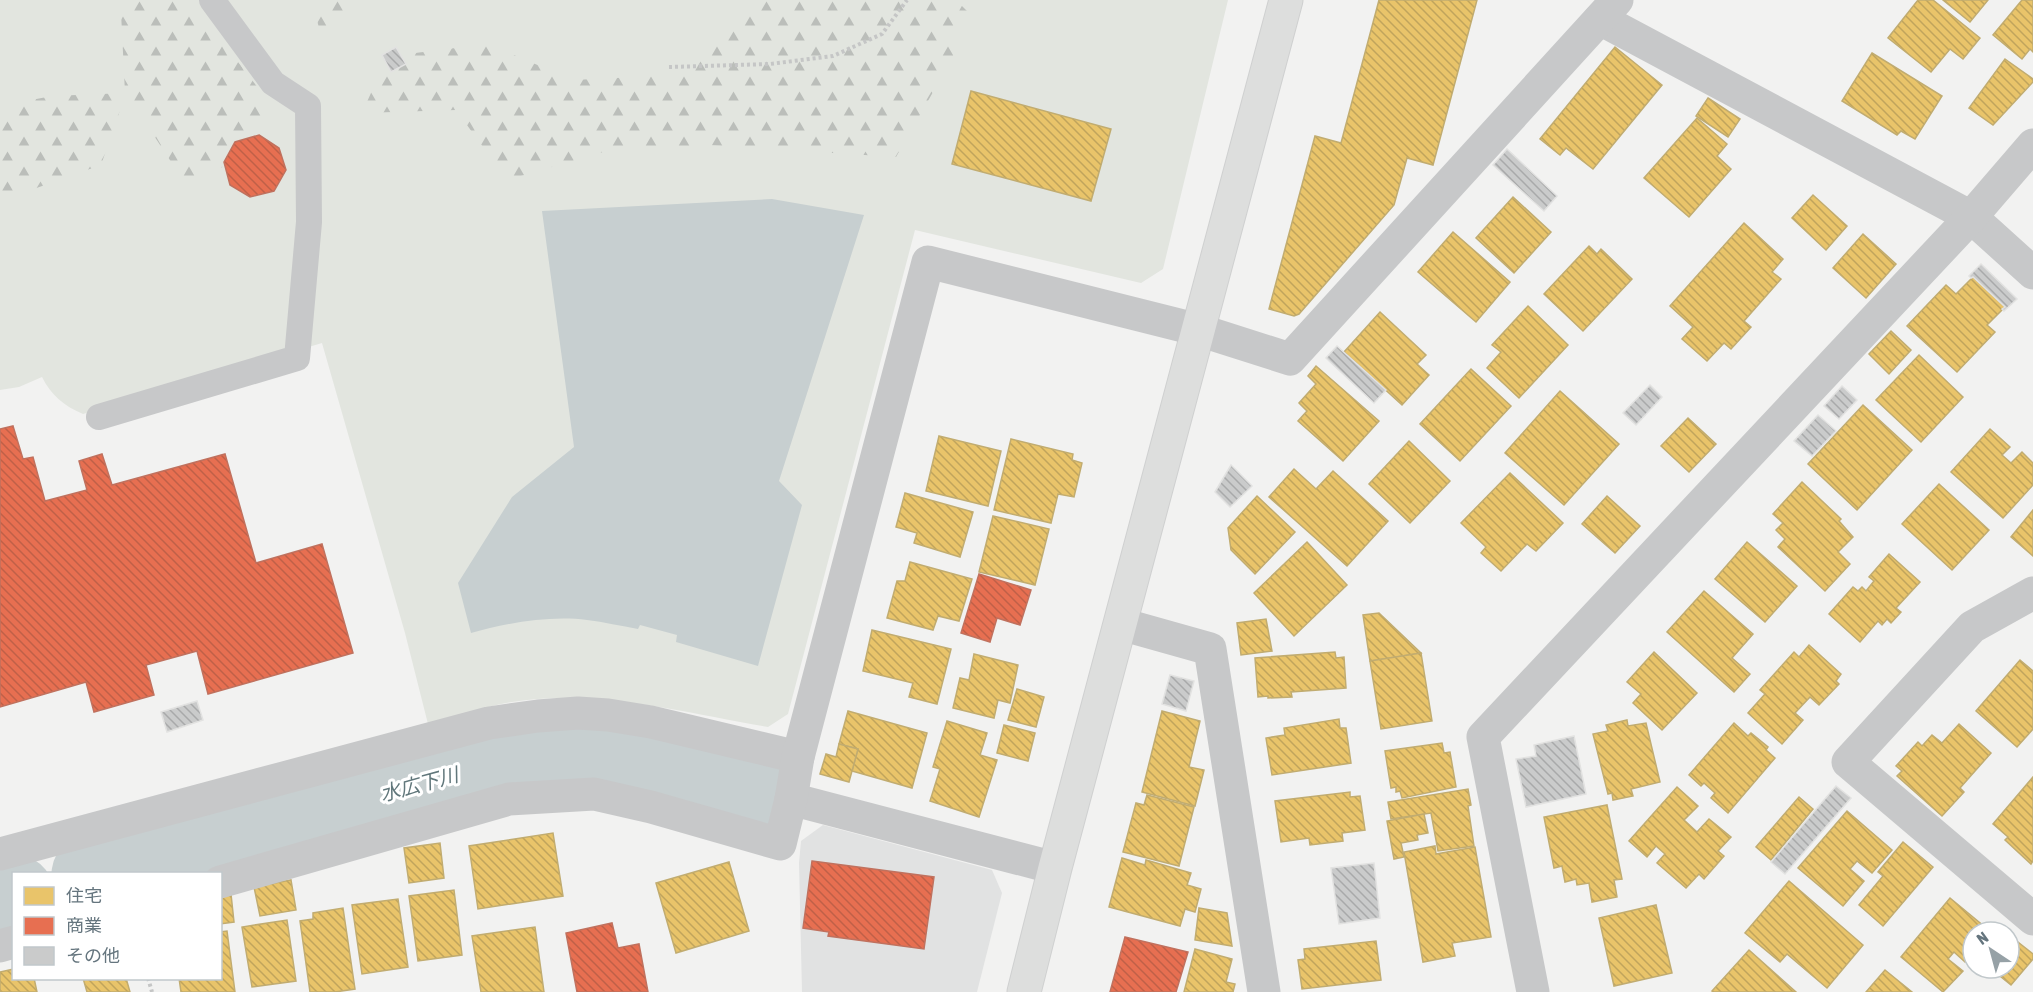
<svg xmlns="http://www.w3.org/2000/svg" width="2033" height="992" font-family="'Asap Condensed','Noto Sans JP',sans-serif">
	<defs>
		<pattern id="forest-firs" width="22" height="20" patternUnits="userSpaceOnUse" patternTransform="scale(1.5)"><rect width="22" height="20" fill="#e2e5df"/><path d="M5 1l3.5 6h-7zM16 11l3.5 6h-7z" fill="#bbbeba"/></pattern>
		<pattern id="homes-back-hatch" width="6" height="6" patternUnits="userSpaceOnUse" patternTransform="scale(1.5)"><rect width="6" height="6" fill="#e9c46a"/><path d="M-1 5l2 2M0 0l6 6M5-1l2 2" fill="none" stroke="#c0a45c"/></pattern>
		<pattern id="shops-back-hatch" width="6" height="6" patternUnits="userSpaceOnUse" patternTransform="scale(1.5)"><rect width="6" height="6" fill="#e76f51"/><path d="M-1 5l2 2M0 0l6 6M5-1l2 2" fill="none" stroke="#bf6048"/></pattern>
		<pattern id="building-back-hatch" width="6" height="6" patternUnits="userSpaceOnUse" patternTransform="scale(1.5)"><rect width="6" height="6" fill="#cacbcb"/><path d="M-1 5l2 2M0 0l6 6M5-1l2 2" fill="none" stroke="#a8a9aa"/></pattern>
	</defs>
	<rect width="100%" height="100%" fill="#f2f2f1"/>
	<polygon fill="#e1e2e2" points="823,825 992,870 1002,893 977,992 802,992 799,863 801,841"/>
	<path fill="#e2e5df" d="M0,0H1228L1163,269L1141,283L915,230L788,714L768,727C688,713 593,688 512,702C484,707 455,717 428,724L405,633L322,343L83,414C64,406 51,395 42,377L19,387L0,390Z"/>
	<g fill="url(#forest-firs)">
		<polygon points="111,0 190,0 262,93 268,118 241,161 183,180 126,93 101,165 0,201 0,106 52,96 125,93 121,12"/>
		<polygon points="312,0 354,0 354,3 321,36"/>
		<polygon points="756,0 956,0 967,11 953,57 896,157 708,145 610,150 507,180 456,110 362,113 384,64 399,55 488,44 573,80 679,75"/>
	</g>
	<path fill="#c7cfd0" d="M772,199L864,215L779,481L802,505L758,666L676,642L677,635L640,625L638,629C621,626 604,622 587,620C551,615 506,623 471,633L458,583L512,497L574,447L542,211Z"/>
	<g fill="url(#homes-back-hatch)" stroke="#c1ac70" stroke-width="1.5">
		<polygon points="1379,0 1477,0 1433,165 1407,158 1394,205 1299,314 1294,316 1269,309 1315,136 1341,143"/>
		<polygon points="1918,0 1933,0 1980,38 1963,59 1950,49 1931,72 1888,38"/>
		<polygon points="1943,0 1988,0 1970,22"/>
		<polygon points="2022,0 2033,0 2033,52 2030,49 2022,59 1993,35"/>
		<polygon points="1615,47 1662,85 1593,169 1566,148 1560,155 1540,139"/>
		<polygon points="1872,53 1942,96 1915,139 1901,131 1897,135 1842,101"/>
		<polygon points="2005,59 2033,79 2033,82 1993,125 1969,108"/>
		<polygon points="971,91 1111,129 1091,201 952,164"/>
		<polygon points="1708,98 1740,119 1728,137 1696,116"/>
		<polygon points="1697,118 1727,144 1717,156 1731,169 1689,217 1644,178"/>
		<polygon points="1813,195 1847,226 1826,250 1792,218"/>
		<polygon points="1513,197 1551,232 1514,273 1476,238"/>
		<polygon points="1744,223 1783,259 1772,272 1781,279 1744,321 1751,327 1731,349 1724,343 1707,361 1682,339 1693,327 1670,306"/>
		<polygon points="1453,232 1510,282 1476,322 1418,272"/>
		<polygon points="1863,234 1896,264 1866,298 1833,268"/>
		<polygon points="1589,246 1597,254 1601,249 1632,279 1583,331 1544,294"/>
		<polygon points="1973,277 2005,307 1987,325 1995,332 1957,372 1907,326 1946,285 1956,294"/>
		<polygon points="1528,306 1568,345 1519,398 1487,368 1501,352 1492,345"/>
		<polygon points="1380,312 1426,355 1417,364 1429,375 1402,405 1344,352"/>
		<polygon points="1891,331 1911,350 1889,374 1869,354"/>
		<polygon points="1919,355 1963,397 1921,442 1876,400"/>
		<polygon points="1316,366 1379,421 1343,461 1298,421 1307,411 1299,403 1316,384 1308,376"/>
		<polygon points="1471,369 1511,406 1460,461 1420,424"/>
		<polygon points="1560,391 1619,444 1564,505 1505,453"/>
		<polygon points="1863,405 1912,450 1857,510 1808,464"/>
		<polygon points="1688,418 1716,444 1689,472 1661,446"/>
		<polygon points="1990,429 2010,447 2002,455 2011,463 2022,452 2033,463 2033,485 2003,518 1951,472"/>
		<polygon points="939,436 1001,451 988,506 926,491"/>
		<polygon points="1011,439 1073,454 1072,460 1082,463 1074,497 1058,494 1051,523 994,510"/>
		<polygon points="1409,441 1450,481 1410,523 1369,484"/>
		<polygon points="1294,469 1316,489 1333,471 1388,521 1347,566 1269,497"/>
		<polygon points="1510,473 1563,523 1536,551 1527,544 1501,571 1481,553 1486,547 1461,523"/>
		<polygon points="1802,482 1841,519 1839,521 1853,537 1838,552 1850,564 1825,591 1778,547 1785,539 1776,530 1783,523 1773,514"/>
		<polygon points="1939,484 1989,530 1952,570 1902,524"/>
		<polygon points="905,493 973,512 960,557 914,543 917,533 896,527"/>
		<polygon points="1257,496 1295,532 1255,574 1231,550 1228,528"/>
		<polygon points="1607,496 1640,526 1615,553 1582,524"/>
		<polygon points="2033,510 2033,556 2011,537"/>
		<polygon points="993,516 1049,529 1035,585 979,572"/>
		<polygon points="1307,542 1347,585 1294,636 1254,593"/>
		<polygon points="1747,542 1797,586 1765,622 1715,579"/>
		<polygon points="1889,554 1920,582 1896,608 1901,612 1891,623 1887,619 1882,625 1878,621 1860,642 1829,614 1853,587 1858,591 1862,587 1866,591 1874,581 1869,577"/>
		<polygon points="910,562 972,579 959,621 938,616 933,630 887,618 897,581 905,581"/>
		<polygon points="1704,591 1753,634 1732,658 1750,674 1734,692 1667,632"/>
		<polygon points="1379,613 1421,653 1370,661 1363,615"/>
		<polygon points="1266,619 1272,651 1241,655 1237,623"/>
		<polygon points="872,630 951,649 937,704 909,697 913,683 863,671"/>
		<polygon points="1809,645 1841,674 1836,681 1839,684 1819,705 1810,697 1795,713 1803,720 1782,744 1748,713 1765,694 1760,690 1794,652 1799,657"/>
		<polygon points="1335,652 1336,658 1344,657 1346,688 1291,692 1292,697 1268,698 1268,696 1258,697 1255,658"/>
		<polygon points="1654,652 1697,693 1662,730 1633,703 1641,694 1627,682"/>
		<polygon points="1421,653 1432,721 1381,729 1370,661"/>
		<polygon points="974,654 1018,665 1010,703 998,700 994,718 953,708 960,678 969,680"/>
		<polygon points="2020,660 2033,671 2033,729 2017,747 1976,711"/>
		<polygon points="1017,689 1044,697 1036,727 1008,720"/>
		<polygon points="848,711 927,733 912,788 852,771 858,749 839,744"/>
		<polygon points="1162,711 1200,721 1189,767 1204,770 1195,806 1142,792"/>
		<polygon points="1339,719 1340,728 1346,728 1351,763 1272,775 1266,738 1285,735 1284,728"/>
		<polygon points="1627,720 1628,726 1646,723 1660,782 1631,789 1633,796 1613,800 1612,793 1608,794 1593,734 1608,731 1606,725"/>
		<polygon points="947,721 987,733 980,755 997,760 979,817 930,801 940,769 933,767"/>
		<polygon points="1734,723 1748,736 1751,733 1768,747 1766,750 1775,758 1728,813 1711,798 1715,793 1704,783 1701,786 1689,775"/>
		<polygon points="1959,724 1991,753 1960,788 1964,792 1942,816 1897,776 1902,771 1896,766 1918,742 1922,746 1932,735 1942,743"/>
		<polygon points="1004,725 1035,733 1028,761 997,753"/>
		<polygon points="1442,743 1444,753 1450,752 1456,787 1402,798 1400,791 1396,792 1396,787 1391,788 1385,751"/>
		<polygon points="839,744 858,749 849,782 820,774 826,754 836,757"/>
		<polygon points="2033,777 2033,861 2031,864 2005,840 2008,837 1993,824"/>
		<polygon points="1677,787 1698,806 1684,820 1697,832 1709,819 1731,837 1718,851 1724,856 1704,879 1699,874 1686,888 1657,863 1665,854 1656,846 1647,857 1629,841"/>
		<polygon points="1468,789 1471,805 1468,806 1474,846 1438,851 1431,813 1391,819 1388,802"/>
		<polygon points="1350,792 1350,797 1360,796 1365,830 1342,833 1343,841 1310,845 1309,838 1281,842 1275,801"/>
		<polygon points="1147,795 1194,807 1179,866 1123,852 1136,803 1144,805"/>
		<polygon points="1799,797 1813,809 1771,860 1756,847"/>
		<polygon points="1607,805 1622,879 1614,880 1617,897 1592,902 1589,883 1577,885 1576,879 1565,882 1562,866 1554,868 1544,817"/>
		<polygon points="1847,811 1892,850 1872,873 1857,861 1850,869 1864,881 1843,906 1798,868"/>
		<polygon points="1424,814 1428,833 1417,835 1418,840 1401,843 1404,857 1394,859 1387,821"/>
		<polygon points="553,833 563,896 478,909 469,846"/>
		<polygon points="1903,842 1933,867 1883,926 1859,905 1883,876 1878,872"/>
		<polygon points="440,843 444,878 409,883 404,848"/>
		<polygon points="1435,846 1436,854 1475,847 1491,937 1452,943 1455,956 1423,962 1404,852"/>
		<polygon points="1122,858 1145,865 1146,860 1191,873 1187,885 1201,889 1195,912 1185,909 1180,926 1109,907"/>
		<polygon points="729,862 749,931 676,953 656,883"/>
		<polygon points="291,880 296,910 260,916 254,887"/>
		<polygon points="1789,881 1863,945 1827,988 1787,954 1780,962 1745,933"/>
		<polygon points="454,890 462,955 418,961 409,896"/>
		<polygon points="231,894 234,922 220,924 220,896"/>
		<polygon points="1950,898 1991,932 1973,932 1973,953 1965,962 1954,952 1948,959 1963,971 1943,992 1901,957"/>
		<polygon points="398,899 408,967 362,974 352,905"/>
		<polygon points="1656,905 1672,973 1614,986 1599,918"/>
		<polygon points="343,908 355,989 335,992 310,992 300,921 313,919 313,913"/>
		<polygon points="1199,908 1227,913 1232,946 1195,940"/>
		<polygon points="287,920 296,981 252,987 242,927"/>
		<polygon points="535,927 544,992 481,992 472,936"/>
		<polygon points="227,931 235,992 181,992 179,978 220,978 220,932"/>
		<polygon points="2009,935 2033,954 2033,959 2011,985 1990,968 2009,968"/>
		<polygon points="1376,941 1381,980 1302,989 1298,960 1305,959 1304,949"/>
		<polygon points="1195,949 1232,959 1226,982 1235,984 1233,992 1184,992"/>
		<polygon points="1749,950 1796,992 1714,992 1712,991"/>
		<polygon points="14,969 14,978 34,978 37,992 0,992 0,972"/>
		<polygon points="1885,970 1912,992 1866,992"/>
		<polygon points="83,978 126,978 130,992 87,992"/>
	</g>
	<g fill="url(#shops-back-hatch)" stroke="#c0715e" stroke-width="1.5">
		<polygon points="259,135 279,148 286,170 274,191 250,197 230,185 224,162 235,142"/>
		<polygon points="13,426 23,459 33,457 45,501 87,490 79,461 102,454 112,485 225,454 256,563 322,544 353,653 208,694 197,651 146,665 154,695 94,712 86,682 0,707 0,429"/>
		<polygon points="979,574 1031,590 1020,625 997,618 990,642 961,633"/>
		<polygon points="812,861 934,877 924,949 828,936 829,932 803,928"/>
		<polygon points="612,923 618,948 639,944 648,992 577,992 566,933"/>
		<polygon points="1125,937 1188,952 1176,992 1110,992"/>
	</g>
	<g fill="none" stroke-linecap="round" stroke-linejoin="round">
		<g stroke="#c7cfd0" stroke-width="81">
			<polyline points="92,874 495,764 544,754 591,752 751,788"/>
			<polyline points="0,899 14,895"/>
		</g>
	</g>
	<g fill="url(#building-back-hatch)" stroke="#e2e2e1" stroke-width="1.5">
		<polygon points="396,47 406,64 391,72 382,55"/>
		<polygon points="1507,149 1557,196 1544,211 1493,165"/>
		<polygon points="1981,264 2017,299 2004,311 2002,309 2005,307 1973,277 1971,278 1969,276"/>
		<polygon points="1337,346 1386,390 1374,403 1326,358"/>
		<polygon points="1650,385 1662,397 1636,425 1623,413"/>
		<polygon points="1842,386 1857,400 1839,419 1824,406"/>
		<polygon points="1818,415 1836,431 1812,456 1794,441"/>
		<polygon points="1231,465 1252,486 1230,507 1215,492"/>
		<polygon points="1170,675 1194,681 1186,711 1162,704"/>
		<polygon points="197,701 203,720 167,732 161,712"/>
		<polygon points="1574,736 1586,794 1526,807 1516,759 1536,756 1534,745"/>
		<polygon points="1836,786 1851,798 1785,874 1771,862"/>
		<polygon points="1374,863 1380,918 1339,924 1331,868"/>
	</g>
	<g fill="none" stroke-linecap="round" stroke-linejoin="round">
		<defs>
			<polyline id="secondary" points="1024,992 1055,868 1286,0"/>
		</defs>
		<use href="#secondary" stroke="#cfd0d0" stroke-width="35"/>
		<g stroke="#c5c6c6" stroke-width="4" stroke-dasharray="3 3" stroke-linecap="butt">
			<polyline points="669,67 770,64 833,56 882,34 907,0"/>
			<polyline points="148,978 152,992"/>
		</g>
		<polyline stroke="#c7c8c9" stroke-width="26" points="99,417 297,358 309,222 308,106 273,83 212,0"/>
		<g stroke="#c7c8c9" stroke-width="33">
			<polyline points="1600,19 1971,217 2033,273"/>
			<polyline points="2033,593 1972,627 1848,762 2033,919"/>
			<polyline points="1121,624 1210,649 1264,992"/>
			<polyline points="791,799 1055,868"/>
			<polyline points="0,854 489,723 538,716 578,713 608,715 651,722 798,757"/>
			<polyline points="220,882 509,799 594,794 651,807 780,844 791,799 798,757 928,262 1199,330 1290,359 1617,0"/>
			<polyline points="0,946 14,942"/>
			<polyline points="1533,992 1483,737 1971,217 2033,145"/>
		</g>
		<use href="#secondary" stroke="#dddedd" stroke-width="33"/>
	</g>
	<g text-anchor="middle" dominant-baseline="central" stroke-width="6" stroke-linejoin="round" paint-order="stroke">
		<g font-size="20" font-style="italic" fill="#61777b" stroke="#fff">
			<text transform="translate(419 784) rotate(-15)">水広下川</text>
		</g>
	</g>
	<rect x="12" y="872" width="210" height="108" fill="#ffffff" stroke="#c1c8cb" stroke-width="1.5"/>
	<rect x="24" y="887" width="30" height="18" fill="#e9c46a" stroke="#c1c8cb" stroke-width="1.5"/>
	<text x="66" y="902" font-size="18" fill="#65757e">住宅</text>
	<rect x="24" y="917" width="30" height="18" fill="#e76f51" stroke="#c1c8cb" stroke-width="1.5"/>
	<text x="66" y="932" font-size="18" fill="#65757e">商業</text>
	<rect x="24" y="947" width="30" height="18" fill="#cacbcb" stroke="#c1c8cb" stroke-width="1.5"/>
	<text x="66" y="962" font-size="18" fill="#65757e">その他</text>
	<g transform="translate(1991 950) rotate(324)"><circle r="28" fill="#ffffff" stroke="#c1c8cb" stroke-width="1.5"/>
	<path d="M0-4.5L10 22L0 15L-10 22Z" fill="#96a1a6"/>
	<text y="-9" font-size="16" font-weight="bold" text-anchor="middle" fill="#65757e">N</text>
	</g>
</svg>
